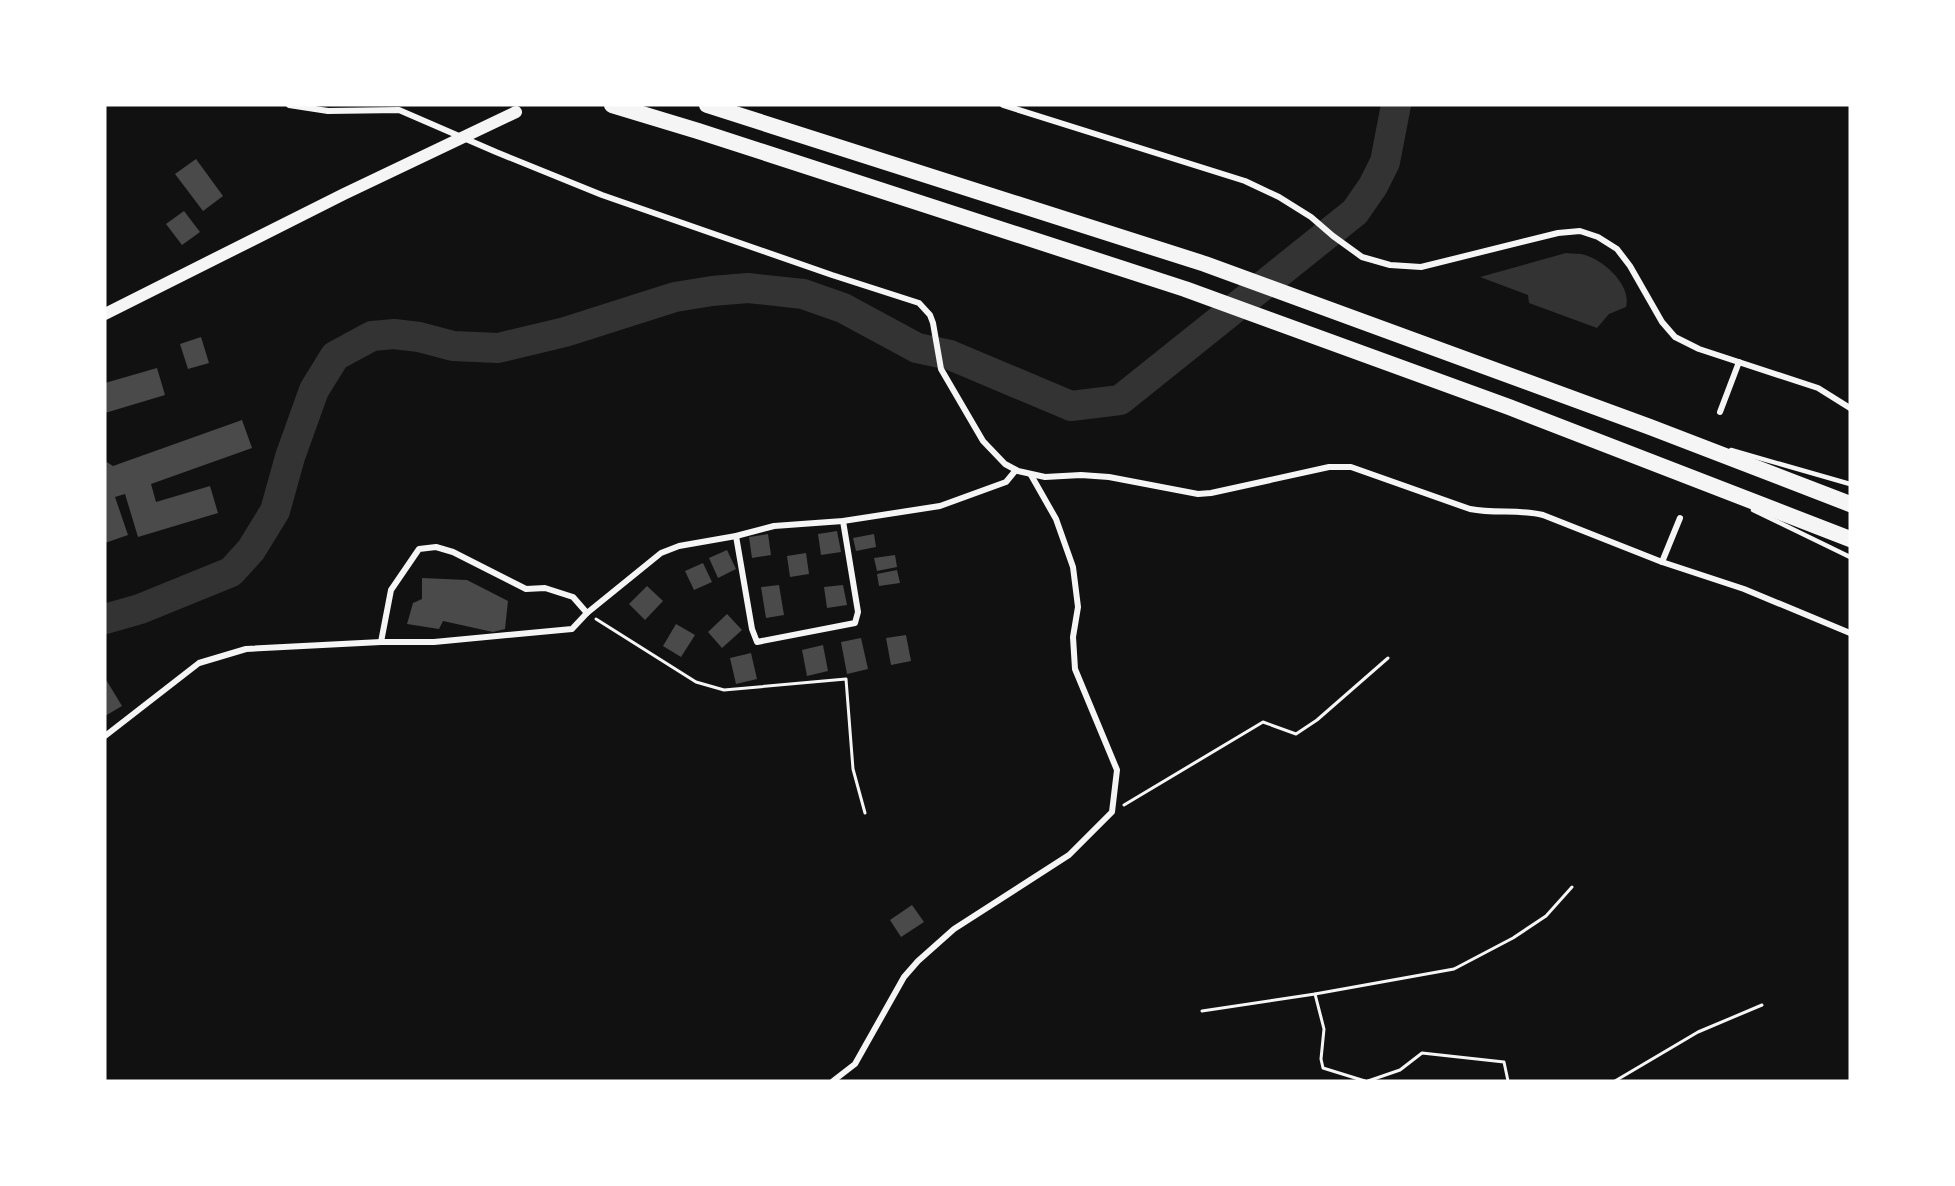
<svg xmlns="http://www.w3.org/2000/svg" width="1955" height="1186" font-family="Georgia,serif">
	<rect width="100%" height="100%" fill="#111"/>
	<path fill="#333" d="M1566,253C1572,254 1580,253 1585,255C1605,261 1632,286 1626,307L1609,314L1597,328L1529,303L1528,295L1480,277Z"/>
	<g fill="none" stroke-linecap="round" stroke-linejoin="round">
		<polyline stroke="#333" stroke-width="30" points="105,619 140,609 231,572 251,550 275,511 290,457 314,390 335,356 372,336 394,334 419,337 453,346 498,348 565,332 675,297 712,291 748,288 803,294 843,308 917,348 950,355 1071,406 1120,400 1355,212 1373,186 1385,162 1396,105"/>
	</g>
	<g fill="#4a4a4a">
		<polygon points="196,159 223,196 203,211 175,174"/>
		<polygon points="184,211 200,232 182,245 166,224"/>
		<polygon points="201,337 209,363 188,369 180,344"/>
		<polygon points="157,368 165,395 105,413 105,383"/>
		<polygon points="242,420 252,448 151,484 156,502 210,486 218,513 138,537 125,494 115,497 128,535 105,543 105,461 113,466"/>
		<polygon points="837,531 841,552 821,555 818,534"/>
		<polygon points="768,534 771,555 752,558 749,537"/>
		<polygon points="874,534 876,547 856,551 853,538"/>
		<polygon points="727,550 736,569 718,578 709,558"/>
		<polygon points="806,553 809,574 790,577 787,556"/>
		<polygon points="895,555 897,567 877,571 874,558"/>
		<polygon points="703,563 712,582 694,590 685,571"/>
		<polygon points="897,570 900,583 879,586 877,574"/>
		<polygon points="422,578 467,580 508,601 505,629 493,632 443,621 439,629 407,624 413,603 422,599"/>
		<polygon points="779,585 784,615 766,618 761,587"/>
		<polygon points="843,585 847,605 827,608 824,587"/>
		<polygon points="647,586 663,601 645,620 629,604"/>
		<polygon points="727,614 742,630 722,648 708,632"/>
		<polygon points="676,624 695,635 681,657 663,646"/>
		<polygon points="906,635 911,661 891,665 886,638"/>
		<polygon points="861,638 868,669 847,674 841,642"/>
		<polygon points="823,645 828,671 807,676 802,650"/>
		<polygon points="751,653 757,679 736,684 730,658"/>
		<polygon points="105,678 122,706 105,716"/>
		<polygon points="912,905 924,922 901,937 890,920"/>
	</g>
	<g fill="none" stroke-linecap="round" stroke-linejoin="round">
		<g stroke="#f5f5f5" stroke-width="3">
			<polyline points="596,619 696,682 724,690 846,679 853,769 865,813"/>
			<polyline points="1124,805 1263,722 1296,734 1317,720 1388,658"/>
			<polyline points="1315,994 1324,1029 1321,1059 1323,1068 1365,1081"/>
			<polyline points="1202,1011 1315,994 1454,969 1513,938 1546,916 1572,887"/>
			<polyline points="1368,1081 1400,1070 1422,1053 1504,1062 1508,1081"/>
			<polyline points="1615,1081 1698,1032 1762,1005"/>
		</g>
		<g stroke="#f5f5f5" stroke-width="4.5">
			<polyline points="1731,450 1850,484"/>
			<polyline points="1753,510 1850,557"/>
		</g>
		<g stroke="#f5f5f5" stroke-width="6">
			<path d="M289,105L328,111L399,110L496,152L602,195L832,275L919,303L930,315L933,323L941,369L983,441L1005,464L1018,471L1045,477L1081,475L1109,477L1198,494L1211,493L1329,467H1351L1470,509C1495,514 1519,509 1543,515L1662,562L1744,589L1850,633"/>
			<polyline points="1003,105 1245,181 1279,197 1311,217 1333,236 1362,257 1390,265 1421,267 1558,233 1580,231 1598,237 1617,249 1630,266 1662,322 1675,337 1699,349 1818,388 1850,408"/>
			<polyline points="1720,412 1739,362"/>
			<polyline points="736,536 752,629 757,642 855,623 858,612 843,521"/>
			<polyline points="1662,562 1680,518"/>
			<polyline points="381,642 391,590 419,549 436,547 453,552 526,589 545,588 573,597 587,613"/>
			<polyline points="105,736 199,663 246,649 381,642 434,642 572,629 587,613 661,553 679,546 736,536 774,526 843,521 940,506 1006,482 1016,470"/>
			<polyline points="833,1081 855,1064 904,977 918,961 954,929 1069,855 1112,812 1117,770 1075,669 1073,637 1078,607 1073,567 1056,519 1031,475"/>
		</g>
		<polyline stroke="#f5f5f5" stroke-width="12" points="105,314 344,194 516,112"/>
		<g stroke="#f5f5f5" stroke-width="16">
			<polyline points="612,105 698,131 1185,289 1509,407 1850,539"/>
			<polyline points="707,105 1205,264 1650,427 1850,504"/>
		</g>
	</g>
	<rect width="1955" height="1186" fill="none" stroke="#ffffff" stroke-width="213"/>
</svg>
